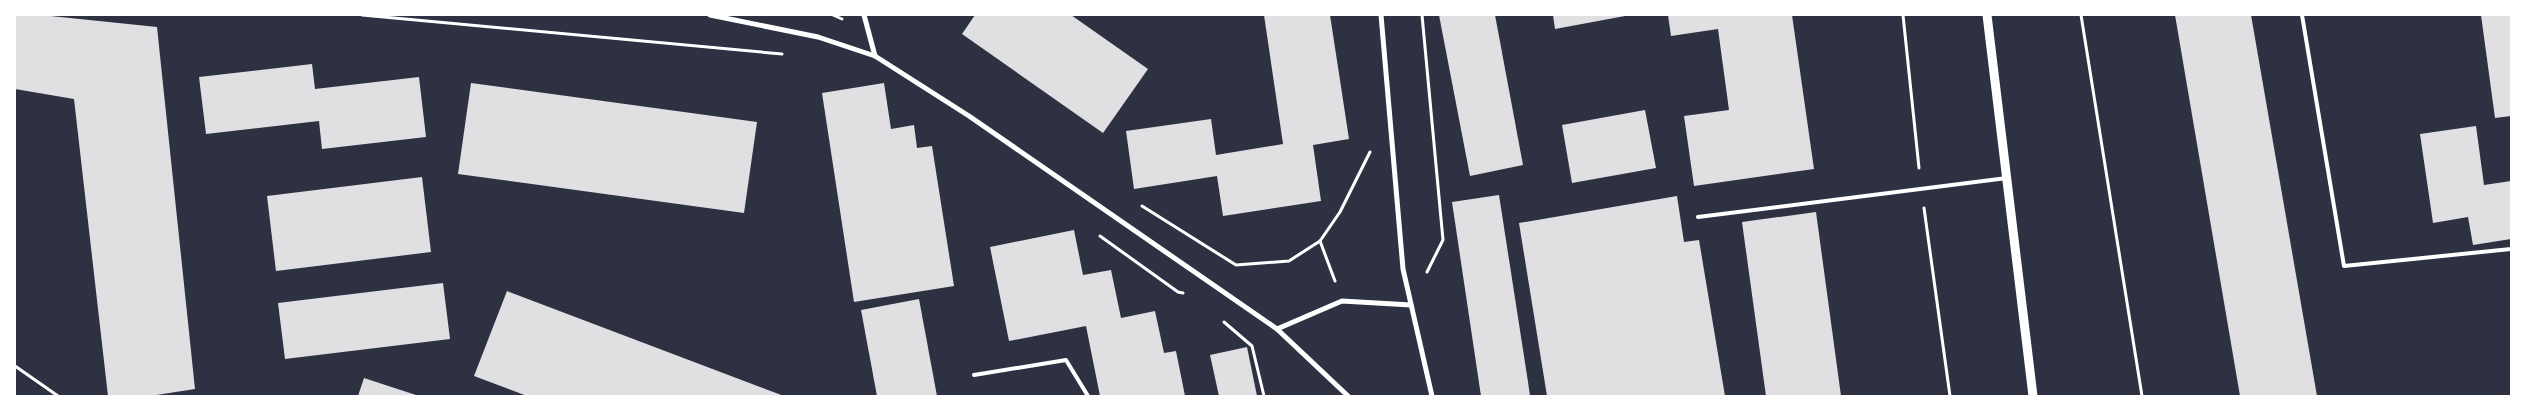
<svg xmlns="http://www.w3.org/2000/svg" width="2526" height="411" font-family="'Fira Sans',sans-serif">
	<rect width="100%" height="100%" fill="#2d3142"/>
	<g fill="#e0e0e3">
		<polygon points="15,15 41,15 157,27 195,389 150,396 108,396 74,99 15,89"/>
		<polygon points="975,15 1071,15 1148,69 1103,133 962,34"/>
		<polygon points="1264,15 1330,15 1349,139 1313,145 1321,201 1223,216 1217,176 1134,189 1126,131 1211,119 1216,155 1283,144"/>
		<polygon points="1439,15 1495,15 1523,165 1470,176"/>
		<polygon points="1553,15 1625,15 1625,16 1555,29"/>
		<polygon points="1668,15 1792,15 1814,169 1694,186 1684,116 1729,110 1718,29 1671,36"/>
		<polygon points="2175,15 2251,15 2317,396 2240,396"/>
		<polygon points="2481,15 2511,15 2511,116 2495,118"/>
		<polygon points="312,64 315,89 419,77 426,137 322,149 319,121 206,134 199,77"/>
		<polygon points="471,83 757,122 744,213 458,174"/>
		<polygon points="884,83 891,129 914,125 917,148 932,146 954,286 854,302 822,93"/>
		<polygon points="1645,110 1656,168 1572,183 1562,125"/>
		<polygon points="2476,126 2484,185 2511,181 2511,239 2473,245 2468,217 2433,223 2420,134"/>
		<polygon points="422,177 431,252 276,271 267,196"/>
		<polygon points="1499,195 1528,382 1530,396 1481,396 1452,202"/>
		<polygon points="1677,196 1684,242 1699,240 1725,396 1547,396 1519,223"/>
		<polygon points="1816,212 1841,396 1766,396 1742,222"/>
		<polygon points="1074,230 1083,275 1111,270 1121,318 1155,311 1164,353 1176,351 1185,396 1100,396 1086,326 1009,341 990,247"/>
		<polygon points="443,283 450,339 285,359 278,303"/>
		<polygon points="507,291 784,396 527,396 474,376"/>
		<polygon points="919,299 937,396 877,396 861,310"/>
		<polygon points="1247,347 1257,396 1219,396 1210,355"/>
		<polygon points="364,378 419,396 358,396"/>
	</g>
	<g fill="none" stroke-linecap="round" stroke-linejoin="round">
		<g stroke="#fff" stroke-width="3">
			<polyline points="362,15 782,54"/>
			<polyline points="833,15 842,19"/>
			<polyline points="1422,15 1443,240 1427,272"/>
			<polyline points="1903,15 1919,168"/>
			<polyline points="2081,15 2142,396"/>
			<polyline points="1142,206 1236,265 1289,261 1320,241 1340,212 1370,152"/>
			<polyline points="1924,208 1950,396"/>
			<polyline points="1100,236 1178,292 1183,293"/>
			<polyline points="1320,241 1335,281"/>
			<polyline points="1224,322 1252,346 1264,396"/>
			<polyline points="15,366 58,396"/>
		</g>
		<g stroke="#fff" stroke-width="4">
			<polyline points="2302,15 2344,266 2511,249"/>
			<polyline points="1698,217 2007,178"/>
			<polyline points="974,375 1066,360 1088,396"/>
		</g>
		<g stroke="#fff" stroke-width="5">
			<polyline points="710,15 818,37 875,56 969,116 1277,329 1348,396"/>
			<polyline points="864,15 875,56"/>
			<polyline points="1381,15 1403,269 1432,396"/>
			<polyline points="1277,329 1342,301 1411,305"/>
		</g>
		<polyline stroke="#fff" stroke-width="9" points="1987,15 2033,396"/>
	</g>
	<rect width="2526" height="411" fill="none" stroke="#ffffff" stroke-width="32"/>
</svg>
